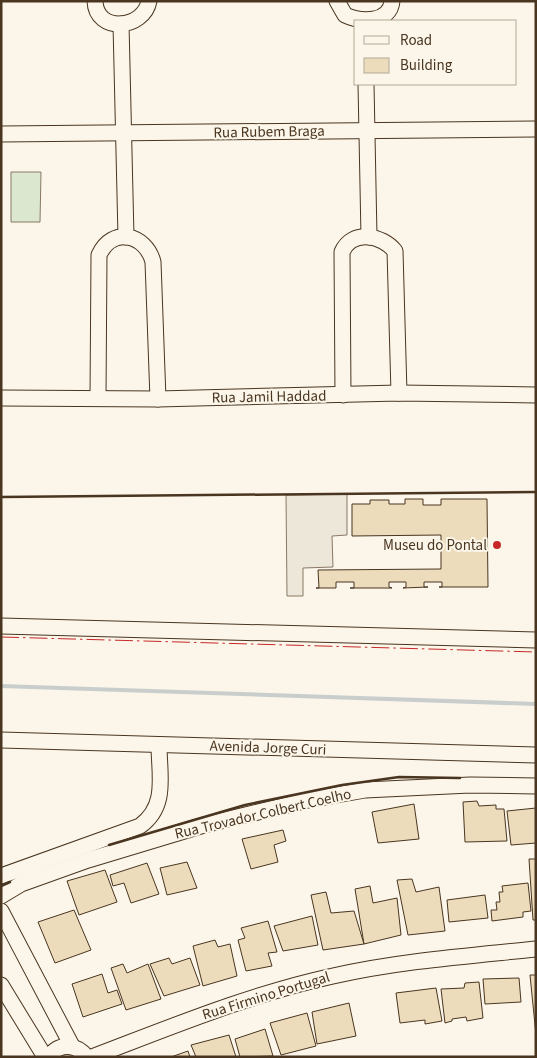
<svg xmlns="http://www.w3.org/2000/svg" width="537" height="1058" font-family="'Source Sans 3',sans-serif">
	<rect width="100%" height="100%" fill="#fbf6e9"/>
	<polygon fill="#dce7d0" stroke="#887966" points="11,172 41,172 40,222 11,222"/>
	<polygon fill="#ede7d9" stroke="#887966" points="347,494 347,535 332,536 333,567 303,568 303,596 287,596 286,495"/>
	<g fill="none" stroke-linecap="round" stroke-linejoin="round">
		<polyline stroke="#c9cecd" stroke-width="4" points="1,686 536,704"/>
	</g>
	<g fill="#ecdcbc" stroke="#4a3520">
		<polygon points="405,499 423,499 423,505 441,505 441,499 487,499 488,587 439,587 442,587 442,582 424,582 424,587 428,587 403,588 406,587 406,582 389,582 389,587 392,588 350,588 354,588 354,582 336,582 336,588 316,588 319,588 318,570 441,569 441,535 352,536 352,504 370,504 370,500 389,500 389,504 405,504"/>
		<polygon points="477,801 479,806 496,805 496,809 504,809 507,841 465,842 463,802"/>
		<polygon points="414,804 419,839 378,843 372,812"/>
		<polygon points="536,808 536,843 511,845 507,811"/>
		<polygon points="283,830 286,841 274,845 278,862 251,869 242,839"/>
		<polygon points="529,859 536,859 536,920 533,920"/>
		<polygon points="187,862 197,888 167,895 160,868"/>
		<polygon points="147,863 159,894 131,903 124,883 113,886 110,875"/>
		<polygon points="105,870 117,902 79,915 67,881"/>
		<polygon points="412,879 416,892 439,887 445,931 408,935 397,880"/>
		<polygon points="528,883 531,911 523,912 523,917 492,921 491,910 497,910 496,902 500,902 499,892 503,892 502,886"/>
		<polygon points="370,886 373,903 397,898 401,935 364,944 355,889"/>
		<polygon points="326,892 331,913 354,911 364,944 323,950 311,895"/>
		<polygon points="485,895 488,918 449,922 447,900"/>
		<polygon points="74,910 91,950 55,963 38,922"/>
		<polygon points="312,916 318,945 283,951 274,926"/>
		<polygon points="268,921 277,952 268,953 272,966 246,971 238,940 245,938 241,928"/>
		<polygon points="215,940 218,947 230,944 237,976 203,986 193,946"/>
		<polygon points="169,958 172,964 190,958 200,985 164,996 150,964"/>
		<polygon points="123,964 127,973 148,964 161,999 126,1010 111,968"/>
		<polygon points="102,974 108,993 117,990 122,1004 83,1017 72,984"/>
		<polygon points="530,975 536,975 536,1035"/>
		<polygon points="519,978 521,1002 485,1004 483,979"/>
		<polygon points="479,982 483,1018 467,1021 466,1017 452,1019 452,1021 445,1023 441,989 464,988 465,983"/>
		<polygon points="436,988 442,1021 425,1024 425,1020 400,1023 396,993"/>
		<polygon points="349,1003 356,1036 317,1044 312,1012"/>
		<polygon points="307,1013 316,1046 281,1055 270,1023"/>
		<polygon points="265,1029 273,1056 240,1057 235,1039"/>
		<polygon points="229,1035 236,1057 196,1057 191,1045"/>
		<polygon points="188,1051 190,1057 171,1057"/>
	</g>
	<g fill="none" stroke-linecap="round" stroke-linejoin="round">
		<defs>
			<g id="minor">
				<path d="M95,1C96,34 144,29 149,1"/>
				<path d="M337,1L345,15C360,22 390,24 392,1"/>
				<polyline points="121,24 126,237"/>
				<polyline points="366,84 369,237"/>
				<polyline points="1,134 536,129"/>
				<path d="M343,395L342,252C352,229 382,235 395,251L399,393"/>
				<polyline points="1,398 158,399 399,393 536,395"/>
				<path d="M98,398L99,255C112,226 146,234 153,262L158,399"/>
				<polyline points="1,626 536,640"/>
				<polyline points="1,740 536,755"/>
				<path d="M1,876L140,826C168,806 159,775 159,745"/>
				<polyline points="1,896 21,884 88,860 204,825 308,800 365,790 470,785 536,786"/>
				<polyline points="1,911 72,1046"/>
				<polyline points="1,985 45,1057"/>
				<path d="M49,1057C59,1042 76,1044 87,1057"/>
				<path d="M92,1057C171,1027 250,994 333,976C399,961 468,956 536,949"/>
			</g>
		</defs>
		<use href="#minor" stroke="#4a3520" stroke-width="17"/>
		<use href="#minor" stroke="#fbf6e9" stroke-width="15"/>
		<g stroke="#4a3520" stroke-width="2.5">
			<polyline points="1,497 536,492"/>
			<polyline points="109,845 245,805 342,785 399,777 460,778"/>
			<polyline points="1,886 10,882"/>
		</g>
		<polyline stroke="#c62828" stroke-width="1" stroke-dasharray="18 4 2.5 4" stroke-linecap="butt" points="1,637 536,652"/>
	</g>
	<circle fill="#c62828" stroke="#fbf6e9" stroke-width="2" cx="497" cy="545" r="5"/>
	<g text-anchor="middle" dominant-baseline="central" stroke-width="4" stroke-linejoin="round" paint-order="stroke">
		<g font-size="15" fill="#4a3520" stroke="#fbf6e9">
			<text transform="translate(269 132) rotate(-1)">Rua Rubem Braga</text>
			<text transform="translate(269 397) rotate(-1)">Rua Jamil Haddad</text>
			<text transform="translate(268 748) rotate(2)">Avenida Jorge Curi</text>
			<text transform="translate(263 814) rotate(-13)">Rua Trovador Colbert Coelho</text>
			<text transform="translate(266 996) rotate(-17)">Rua Firmino Portugal</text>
		</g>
		<g font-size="15" fill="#4a3520" stroke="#fbf6e9" text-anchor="end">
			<text x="487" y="545">Museu do Pontal</text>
		</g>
	</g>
	<rect width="537" height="1058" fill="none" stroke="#4a3520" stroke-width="5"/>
	<rect x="354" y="20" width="162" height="65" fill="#fbf6e9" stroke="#b4a999"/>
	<rect x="364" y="36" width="25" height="8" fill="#fbf6e9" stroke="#b4a999"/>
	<text x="400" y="45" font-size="15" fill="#4a3520">Road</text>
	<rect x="364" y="58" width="25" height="15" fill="#ecdcbc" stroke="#b4a999"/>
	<text x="400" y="70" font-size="15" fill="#4a3520">Building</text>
</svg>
